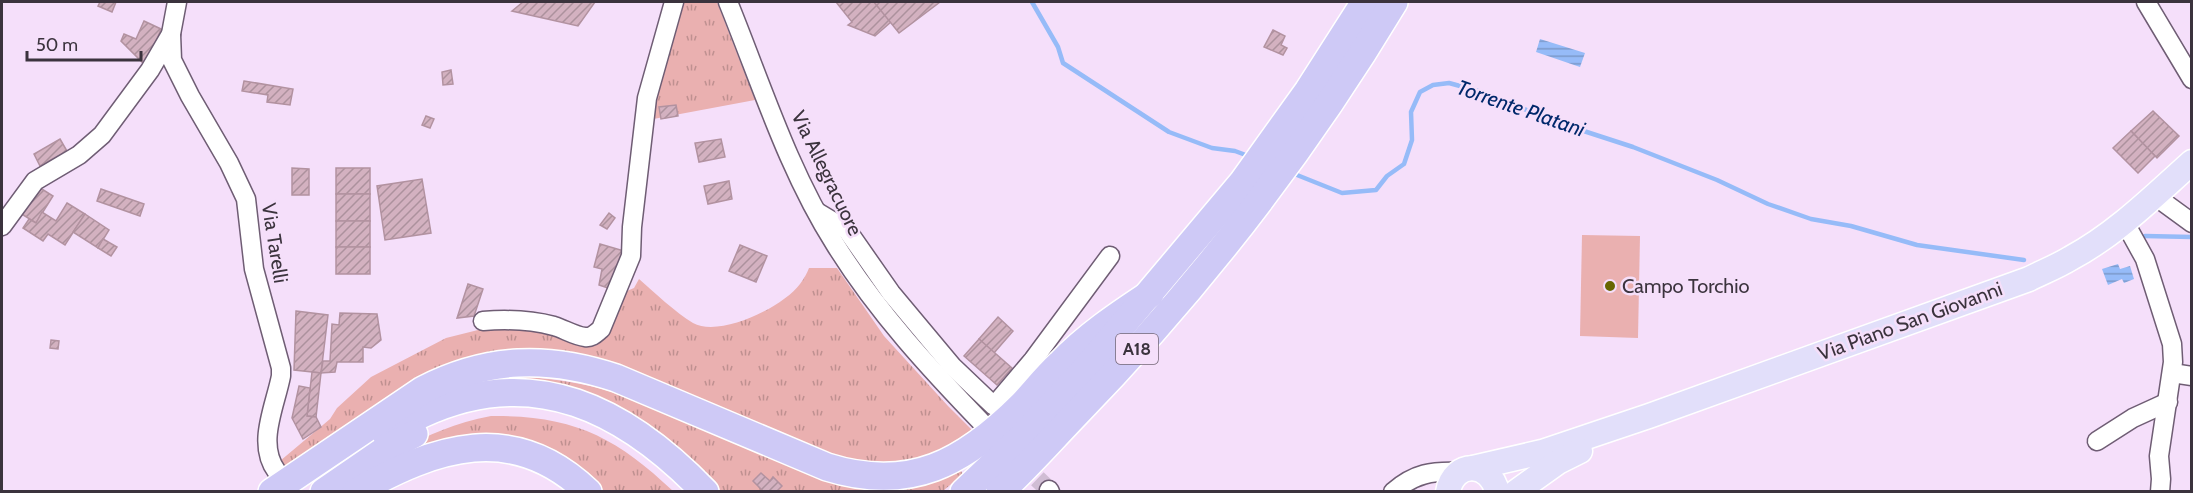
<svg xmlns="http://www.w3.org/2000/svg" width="2193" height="493" font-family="Cabin,sans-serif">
	<defs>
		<pattern id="grass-tufts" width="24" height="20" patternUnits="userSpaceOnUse" patternTransform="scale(1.5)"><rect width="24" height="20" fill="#eab0b0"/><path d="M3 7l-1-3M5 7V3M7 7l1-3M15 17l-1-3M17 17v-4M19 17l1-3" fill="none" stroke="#bf9090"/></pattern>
		<pattern id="water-rules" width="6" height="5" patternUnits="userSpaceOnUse" patternTransform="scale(1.5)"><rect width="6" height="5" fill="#96bbf8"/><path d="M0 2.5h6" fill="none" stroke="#7c99ca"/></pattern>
		<pattern id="building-hatch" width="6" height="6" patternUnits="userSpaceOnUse" patternTransform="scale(1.5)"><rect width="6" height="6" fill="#d3b1c0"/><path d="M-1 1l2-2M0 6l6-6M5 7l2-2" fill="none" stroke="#ac919d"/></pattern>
	</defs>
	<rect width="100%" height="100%" fill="#f5dffa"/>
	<g fill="url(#grass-tufts)">
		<polygon points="679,2 717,2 755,100 648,120"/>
		<path d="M809,268H837L884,336L948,406L978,436L964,447L875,468L515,355L285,468L280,461L330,419L337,408L371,377L446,338L502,324L537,327L588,344L622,293L634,288L639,279C654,292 676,313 693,323C720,338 783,307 800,284C804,279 807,273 809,268Z"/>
		<path d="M512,376C545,378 576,381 609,391L841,485C882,492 923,490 961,471L963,474L943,491H712L639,428L468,386Z"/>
		<path d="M491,416C572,415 615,436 673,491H594L509,446L397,452C429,434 455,423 491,416Z"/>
	</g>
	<polygon fill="#eab0b0" points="1582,235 1640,236 1638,338 1580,336"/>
	<g fill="url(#water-rules)">
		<polygon points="1540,39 1585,53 1580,67 1536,52"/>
		<polygon points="2118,264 2120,269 2130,266 2134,279 2124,283 2122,279 2108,285 2102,269"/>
	</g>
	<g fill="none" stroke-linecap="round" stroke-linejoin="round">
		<g stroke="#96bbf8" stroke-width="4.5">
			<polyline points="1032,2 1058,47 1063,63 1169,132 1212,148 1235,151 1251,157"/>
			<polyline points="1292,173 1342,193 1376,190 1387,176 1404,164 1412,140 1411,112 1420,92 1433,85 1449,83 1482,92 1556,122 1633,147 1717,180 1768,204 1811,219 1851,226 1917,245 2024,260"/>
			<polyline points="2145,236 2192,237"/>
		</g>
	</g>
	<g fill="url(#building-hatch)" stroke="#b292a0" stroke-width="1.5">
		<polygon points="100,2 116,2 112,12 98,6"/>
		<polygon points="523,2 595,2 578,26 512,11"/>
		<polygon points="836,2 874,2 891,22 875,36 848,25 852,22"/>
		<polygon points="874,2 940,2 899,33"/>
		<polygon points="144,21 161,29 154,47 143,63 121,41 124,34 136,39"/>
		<polygon points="1273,30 1285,36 1281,45 1287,48 1283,55 1264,47"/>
		<polygon points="451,70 453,84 443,85 442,72"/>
		<polygon points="244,81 293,89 290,105 267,102 268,95 242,91"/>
		<polygon points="676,105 678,116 661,119 659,107"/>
		<polygon points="2153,111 2179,136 2157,158 2131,131"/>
		<polygon points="426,116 434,119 430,128 422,125"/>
		<polygon points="2131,131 2155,156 2138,173 2113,148"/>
		<polygon points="60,139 67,151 40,166 34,154"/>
		<polygon points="721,139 725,157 699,162 695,143"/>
		<polygon points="292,168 309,169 309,195 292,195"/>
		<rect x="336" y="168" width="34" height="26"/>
		<polygon points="422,179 431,233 385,240 377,186"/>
		<polygon points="729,181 732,199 708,204 704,186"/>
		<polygon points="37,186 53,196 36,223 20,213"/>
		<polygon points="101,189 144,204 140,216 97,201"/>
		<rect x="336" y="194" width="34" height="27"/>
		<polygon points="67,203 85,214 65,245 48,234 43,241 23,228 29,219 36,223 42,212 56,221"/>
		<polygon points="609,213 615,218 607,229 600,225"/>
		<polygon points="85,214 109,230 98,248 73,232"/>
		<rect x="336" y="221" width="34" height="26"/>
		<polygon points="103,239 117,247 111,256 98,248"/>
		<polygon points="600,244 624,251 611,289 599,285 602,269 594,267"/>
		<polygon points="740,245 767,256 756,282 729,271"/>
		<rect x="336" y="247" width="34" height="27"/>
		<polygon points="468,284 483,289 474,316 457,318"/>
		<polygon points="296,311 328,315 321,373 294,370"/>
		<polygon points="340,313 377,314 381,340 371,348 363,347 363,362 337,362 335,372 321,373 323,361 330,361 332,324 339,325"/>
		<polygon points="998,317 1013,331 994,353 979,339"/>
		<polygon points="979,339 1012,368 997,385 964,356"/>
		<polygon points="51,340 59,341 58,349 50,348"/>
		<polygon points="312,372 321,373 316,417 307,416"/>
		<polygon points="299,386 310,388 307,416 316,417 321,427 303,439 292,418"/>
		<polygon points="761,473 770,481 773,477 782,486 776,492 764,492 753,481"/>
	</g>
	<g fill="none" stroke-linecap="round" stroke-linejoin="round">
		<polyline stroke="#d0bdd4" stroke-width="18" stroke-dasharray="18 9" stroke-linecap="butt" points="1018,460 1049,490"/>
		<defs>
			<g id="minor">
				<path d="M728,2C761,83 788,170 835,244C877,312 931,370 986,427"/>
				<polyline points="2146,2 2192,79"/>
				<path d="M171,34L172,60L190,96L229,163L246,199L254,269L281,368V376C275,407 256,444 277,472"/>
				<polyline points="2155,196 2192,223"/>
				<polyline points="817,212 847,230 891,293 952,366 994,406 1033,360 1110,256"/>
				<polyline points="2124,221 2145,259 2172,344 2173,362 2159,456 2161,479 2160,492"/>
				<polyline points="2,226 35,181 79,155 102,135 150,70 171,34 177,2"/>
				<path d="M483,321C507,319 531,320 554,326C564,329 575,336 585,337C592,338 596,333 601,329L631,256L632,227L647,98L674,2"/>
				<polyline points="2172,373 2192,376"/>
				<polyline points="2097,441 2133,418 2168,402"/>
				<polyline points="1049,490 1050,492"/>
				<path d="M1393,492C1415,473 1432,471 1459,472"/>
			</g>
			<g id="major">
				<path d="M1473,468L1542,452L1649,416L2029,279C2043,272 2058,266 2071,258C2116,234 2154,196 2192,162"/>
				<path d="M1448,492C1453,460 1491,461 1497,492"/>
				<polyline points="1516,492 1558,462 1580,451"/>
			</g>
			<g id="highway">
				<path d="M386,434C398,428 409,420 422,414C534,362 626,410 705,492"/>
				<path d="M272,492L423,390C487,357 548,355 616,378L827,467C910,493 964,463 1023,404C1035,391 1047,376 1060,364C1087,336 1118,315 1150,294"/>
				<polyline points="324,492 391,446 414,434"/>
				<path d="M356,492C435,447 513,420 588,492"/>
				<polyline points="964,492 1025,434 1082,373 1242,183 1308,91 1365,2"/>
				<path d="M1000,492C1026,468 1049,442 1073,417C1196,291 1304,152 1394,2"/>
			</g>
		</defs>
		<use href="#minor" stroke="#6f5d74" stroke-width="21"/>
		<use href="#major" stroke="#fff" stroke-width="27"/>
		<use href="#highway" stroke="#fff" stroke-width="30"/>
		<use href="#minor" stroke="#fff" stroke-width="18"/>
		<use href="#major" stroke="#e2dffa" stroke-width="24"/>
		<use href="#highway" stroke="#cec9f6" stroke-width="27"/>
	</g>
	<circle fill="#686600" stroke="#f5dffa" stroke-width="2" cx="1610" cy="286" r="6"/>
	<g text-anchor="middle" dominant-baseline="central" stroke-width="5" stroke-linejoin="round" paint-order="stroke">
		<rect fill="#f5dffa" stroke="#736776" stroke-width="1.5" x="1116" y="334" width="42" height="30" rx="4.5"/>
		<g font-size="18" font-weight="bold" fill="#3b333d">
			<text x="1137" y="349">A18</text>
		</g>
		<g font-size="20" fill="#3b333d" stroke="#f5dffa">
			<text transform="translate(827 173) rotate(64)">Via Allegracuore</text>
			<text transform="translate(275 243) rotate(81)">Via Tarelli</text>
			<text transform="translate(1910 321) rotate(-20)">Via Piano San Giovanni</text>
		</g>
		<g font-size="20" fill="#3b333d" stroke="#f5dffa" text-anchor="start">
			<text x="1622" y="286">Campo Torchio</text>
		</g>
		<g font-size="21" font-style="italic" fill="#00286b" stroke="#f5dffa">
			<text transform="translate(1521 108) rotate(19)">Torrente Platani</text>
		</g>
	</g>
	<rect width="2193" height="493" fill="none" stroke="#3b333d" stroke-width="6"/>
	<path d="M27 51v9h114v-9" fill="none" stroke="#3b333d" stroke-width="3"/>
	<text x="36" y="51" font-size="18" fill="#3b333d" stroke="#f5dffa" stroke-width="4.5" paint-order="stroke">50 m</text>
</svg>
